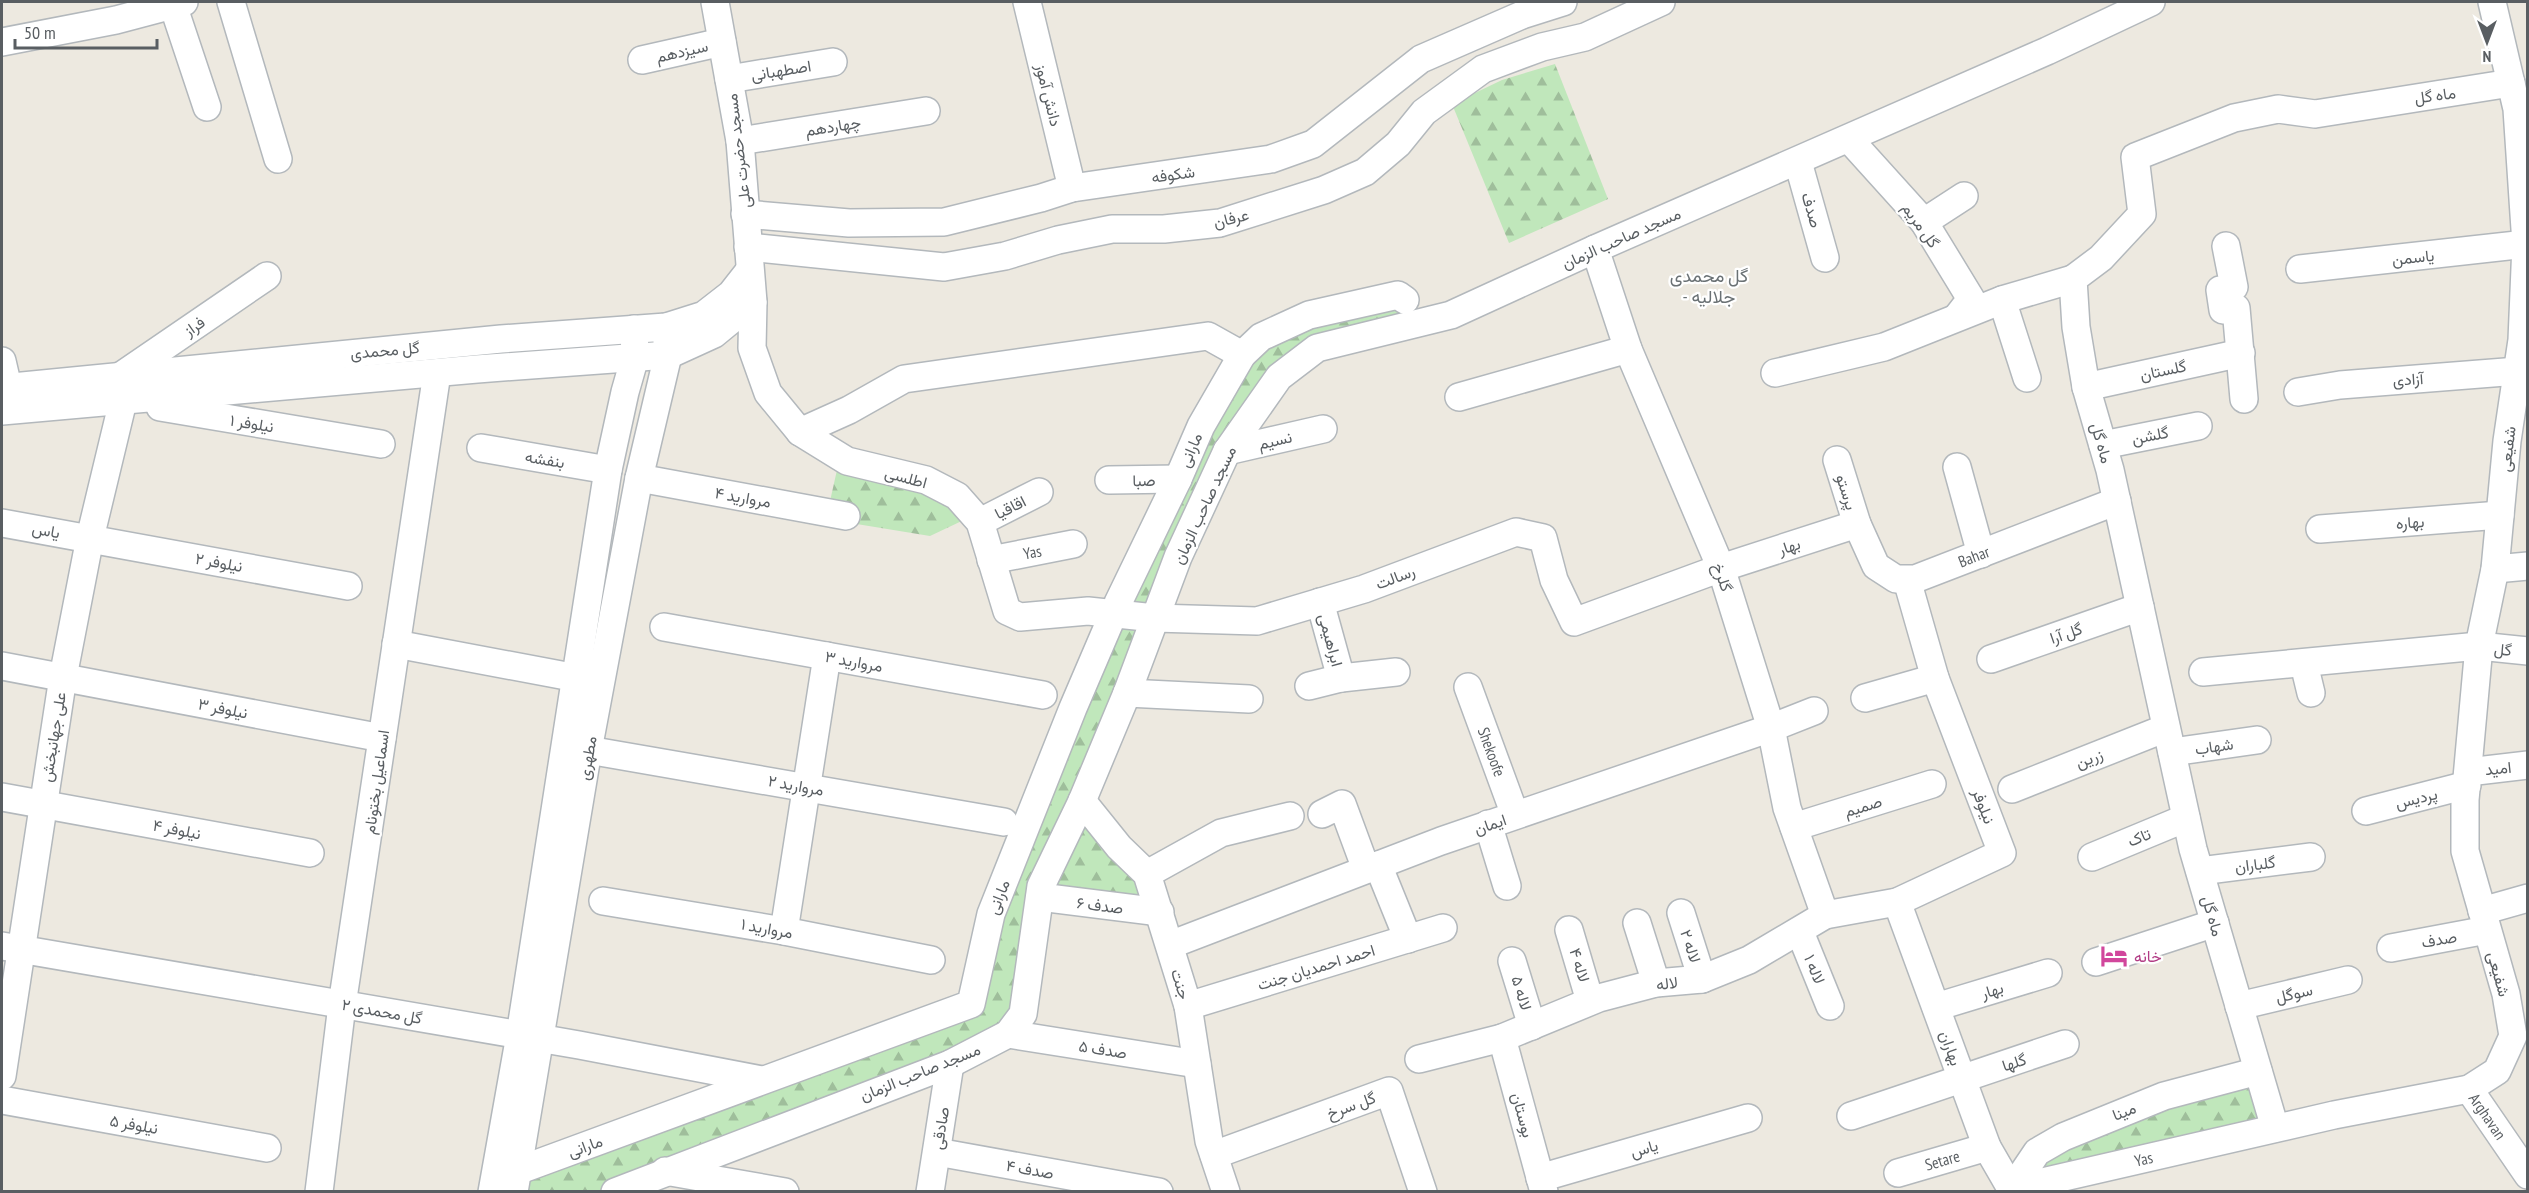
<svg xmlns="http://www.w3.org/2000/svg" width="2529" height="1193" font-family="'PT Sans Narrow',Vazirmatn,sans-serif">
	<defs>
		<pattern id="forest-firs" width="22" height="20" patternUnits="userSpaceOnUse" patternTransform="scale(1.5)"><rect width="22" height="20" fill="#c0e7bb"/><path d="M5 1l3.5 6h-7zM16 11l3.5 6h-7z" fill="#9fbe9b"/></pattern>
	</defs>
	<rect width="100%" height="100%" fill="#ede9e0"/>
	<g fill="url(#forest-firs)">
		<polygon points="1555,64 1608,199 1509,243 1452,104 1502,80"/>
		<polygon points="1399,299 1409,324 1275,378 1153,615 1130,611 1149,547 1264,339"/>
		<polygon points="837,470 942,497 966,519 930,536 826,519"/>
		<polygon points="1118,617 1150,621 1070,816 1023,982 1004,1030 602,1191 520,1192 521,1173 964,1012 994,916"/>
		<polygon points="1082,808 1154,907 1045,891"/>
		<polygon points="2251,1082 2261,1122 2030,1177 2053,1152 2076,1138"/>
	</g>
	<g fill="none" stroke-linecap="round" stroke-linejoin="round">
		<defs>
			<g id="minor">
				<polyline points="172,2 207,107"/>
				<polyline points="231,2 278,159"/>
				<polyline points="715,2 740,141 753,302 752,348 768,393 800,432 847,461 926,480 957,496 980,522 1007,611 1020,617 1088,611 1155,618 1257,621 1364,589 1516,532 1543,538 1554,580 1574,622 1721,568 1857,524"/>
				<polyline points="1027,2 1072,188"/>
				<polyline points="2,42 116,20 184,2"/>
				<polyline points="642,60 722,42"/>
				<polyline points="729,79 833,62"/>
				<polyline points="1849,139 1924,222 1971,299 1957,317"/>
				<polyline points="740,141 926,111"/>
				<polyline points="1798,162 1825,258"/>
				<polyline points="745,214 849,223 944,222 1041,198 1072,188 1271,159 1313,144 1421,59 1522,15 1563,2"/>
				<polyline points="1924,222 1964,196"/>
				<polyline points="2226,246 2234,287 2220,290 2223,310 2236,308 2244,399"/>
				<polyline points="748,247 944,267 1005,256 1058,240 1112,229 1164,229 1220,223 1324,190 1365,172 1398,144 1424,112 1483,69 1542,47 1585,37 1661,2"/>
				<polyline points="1595,249 1628,349 1721,568 1771,728 1787,808 1825,915"/>
				<polyline points="2300,269 2526,244"/>
				<polyline points="2002,300 2027,378"/>
				<polyline points="2,361 8,387"/>
				<polyline points="1775,373 1884,347 2002,300 2073,279"/>
				<polyline points="2086,387 2241,353"/>
				<polyline points="2,388 501,339 666,327 704,315 731,294 749,271"/>
				<polyline points="2298,392 2340,385 2518,371"/>
				<polyline points="1459,397 1628,349"/>
				<polyline points="160,407 381,444"/>
				<polyline points="2,411 477,369 668,355 714,334 753,302"/>
				<polyline points="800,432 849,410 904,379 1208,336 1242,355"/>
				<polyline points="2103,445 2198,426"/>
				<polyline points="481,448 608,470"/>
				<polyline points="1227,451 1323,429"/>
				<path id="s1" d="M1837,460L1857,524L1876,566L1896,579H1915L2117,501"/>
				<polyline points="1957,467 1981,554"/>
				<polyline points="639,478 846,516"/>
				<polyline points="1109,480 1178,479"/>
				<polyline points="980,522 1039,492"/>
				<polyline points="2,523 348,586"/>
				<polyline points="2320,529 2500,515"/>
				<path id="s2" d="M991,560L1073,544"/>
				<polyline points="2495,569 2528,566"/>
				<polyline points="1320,602 1341,678"/>
				<polyline points="664,627 1043,695"/>
				<polyline points="396,644 577,678"/>
				<polyline points="1991,659 2140,607"/>
				<polyline points="2304,664 2311,693"/>
				<polyline points="2,666 382,738"/>
				<polyline points="2203,672 2479,646 2528,651"/>
				<polyline points="1309,686 1341,678 1396,672"/>
				<path id="s3" d="M1468,687L1515,815"/>
				<polyline points="1127,693 1249,699"/>
				<polyline points="1865,698 1935,678"/>
				<polyline points="588,750 1004,822"/>
				<polyline points="2172,752 2257,740"/>
				<polyline points="2468,772 2528,765"/>
				<polyline points="2012,789 2166,728"/>
				<polyline points="2,797 310,853"/>
				<polyline points="1082,801 1119,847 1147,874 1188,1006 1209,1141 1226,1192"/>
				<polyline points="2366,811 2467,785"/>
				<polyline points="1322,814 1342,804 1366,869"/>
				<polyline points="1488,824 1507,886"/>
				<polyline points="1794,827 1932,784"/>
				<polyline points="2092,857 2186,818"/>
				<polyline points="1378,865 1408,939"/>
				<polyline points="2200,871 2311,857"/>
				<polyline points="1147,874 1221,833 1290,816"/>
				<polyline points="1040,897 1160,912"/>
				<polyline points="603,901 784,931 931,960"/>
				<polyline points="1897,902 1987,1147 2013,1192"/>
				<polyline points="2482,911 2528,898"/>
				<polyline points="1681,913 1702,979"/>
				<polyline points="1637,923 1656,983"/>
				<polyline points="1569,930 1590,1001"/>
				<polyline points="784,931 827,656"/>
				<polyline points="1800,932 1830,1006"/>
				<polyline points="1170,945 1441,841 1771,728 1814,711"/>
				<polyline points="2,946 579,1045 762,1080"/>
				<polyline points="2391,948 2487,930"/>
				<polyline points="1512,961 1532,1026"/>
				<polyline points="2096,962 2215,923"/>
				<polyline points="1188,1006 1443,928"/>
				<polyline points="2239,1006 2348,980"/>
				<polyline points="1936,1007 2048,973"/>
				<polyline points="1008,1034 1197,1064"/>
				<polyline points="1502,1038 1544,1192"/>
				<polyline points="1419,1059 1502,1038 1599,998 1656,983 1702,979 1749,960 1825,915 1897,902 2002,853 1935,678 1907,580"/>
				<polyline points="2,1076 63,677 90,538 123,401 121,376 267,276"/>
				<path id="s4" d="M2469,1089L2528,1175"/>
				<polyline points="2,1100 267,1148"/>
				<polyline points="1851,1116 2065,1044"/>
				<polyline points="2275,1128 2193,849 2110,470 2086,387 2076,327 2073,279 2101,258 2142,214 2135,157 2234,118 2278,109 2315,114 2511,83"/>
				<polyline points="937,1152 1159,1192"/>
				<polyline points="1214,1155 1389,1091 1423,1192"/>
				<polyline points="517,1171 971,1004 991,914 1073,708 1118,603 1178,479 1201,426 1242,355 1261,337 1309,315 1398,295 1405,300"/>
				<polyline points="665,1171 785,1192"/>
				<path id="s5" d="M1898,1173L1987,1147"/>
				<polyline points="1540,1178 1748,1118"/>
				<path id="s6" d="M2012,1189L2334,1115L2469,1089L2497,1071L2513,1036L2506,994L2465,851V800L2479,646L2495,569L2507,441L2522,340L2526,244L2517,109L2492,2"/>
				<polyline points="2012,1189 2037,1152 2063,1137 2164,1096 2258,1071"/>
				<polyline points="319,1192 342,1005 437,373"/>
				<polyline points="492,1192 520,1035 608,470 625,392 635,357 634,329"/>
				<polyline points="514,1192 588,750 639,478 668,355 666,327"/>
				<polyline points="615,1192 950,1064 1008,1034 1023,1014 1041,886 1082,801 1127,693 1178,557 1227,451 1279,377 1317,348 1451,315 1595,249 2047,51 2151,2"/>
				<polyline points="930,1192 950,1064"/>
			</g>
		</defs>
		<use href="#minor" stroke="#b3b8bc" stroke-width="30"/>
		<use href="#minor" stroke="#fff" stroke-width="27"/>
	</g>
	<defs>
		<symbol id="hotel-bare" viewBox="-9 -9 18 18"><path d="M-6-4.5h1.5V1H6V5H4.5V3h-9V5H-6ZM-4 0a1.8 1.8 0 1 1 3.6 0ZM.5 0V-2.5h3Q6-2.5 6 0Z" fill="#d1479c" stroke="#fff" stroke-width="2.5" paint-order="stroke"/></symbol>
	</defs>
	<g fill-rule="evenodd">
		<use href="#hotel-bare" x="2095" y="937" width="38" height="38"/>
	</g>
	<g text-anchor="middle" dominant-baseline="central" stroke-width="4.5" stroke-linejoin="round" paint-order="stroke">
		<g font-size="16" fill="#595e62" stroke="#fff">
			<text transform="translate(682 51) rotate(-13)">سیزدهم</text>
			<text transform="translate(781 70) rotate(-9)">اصطهبانی</text>
			<text transform="translate(1049 95) rotate(76)">دانش آموز</text>
			<text transform="translate(2435 95) rotate(-8)">ماه گل</text>
			<text transform="translate(833 126) rotate(-9)">چهاردهم</text>
			<text transform="translate(738 151) rotate(-97)">مسجد حضرت علی</text>
			<text transform="translate(1173 174) rotate(-8)">شکوفه</text>
			<text transform="translate(1812 210) rotate(74)">صدف</text>
			<text transform="translate(1231 218) rotate(-14)">عرفان</text>
			<text transform="translate(1921 225) rotate(54)">گل مریم</text>
			<text transform="translate(1621 238) rotate(-24)">مسجد صاحب الزمان</text>
			<text transform="translate(2413 257) rotate(-6)">یاسمن</text>
			<text transform="translate(194 326) rotate(-35)">فراز</text>
			<text transform="translate(385 350) rotate(-5)">گل محمدی</text>
			<text transform="translate(2163 370) rotate(-12)">گلستان</text>
			<text transform="translate(2408 379) rotate(-4)">آزادی</text>
			<text transform="translate(252 423) rotate(9)">نیلوفر ۱</text>
			<text transform="translate(2150 435) rotate(-11)">گلشن</text>
			<text transform="translate(1275 440) rotate(-13)">نسیم</text>
			<text transform="translate(2102 443) rotate(74)">ماه گل</text>
			<text transform="translate(2507 449) rotate(-83)">شفیعی</text>
			<text transform="translate(1190 450) rotate(-67)">مارانی</text>
			<text transform="translate(545 459) rotate(10)">بنفشه</text>
			<text transform="translate(906 477) rotate(15)">اطلسی</text>
			<text transform="translate(1144 480) rotate(-1)">صبا</text>
			<text transform="translate(1847 492) rotate(73)">پرستو</text>
			<text transform="translate(743 497) rotate(10)">مروارید ۴</text>
			<text transform="translate(1204 505) rotate(-65)">مسجد صاحب الزمان</text>
			<text transform="translate(1010 507) rotate(-27)">اقاقیا</text>
			<text transform="translate(2410 522) rotate(-4)">بهاره</text>
			<text transform="translate(46 530) rotate(10)">یاس</text>
			<text transform="translate(1789 546) rotate(-18)">بهار</text>
			<text stroke="none"><textPath href="#s2" startOffset="42">Yas</textPath></text>
			<text stroke="none"><textPath href="#s1" startOffset="219">Bahar</textPath></text>
			<text transform="translate(219 562) rotate(10)">نیلوفر ۲</text>
			<text transform="translate(1395 577) rotate(-21)">رسالت</text>
			<text transform="translate(1723 577) rotate(71)">گلرخ</text>
			<text transform="translate(2066 633) rotate(-19)">گل آرا</text>
			<text transform="translate(1331 640) rotate(75)">ابراهیمی</text>
			<text transform="translate(2503 649) rotate(5)">گل</text>
			<text transform="translate(854 661) rotate(10)">مروارید ۳</text>
			<text transform="translate(223 708) rotate(11)">نیلوفر ۳</text>
			<text transform="translate(53 737) rotate(-81)">علی جهانبخش</text>
			<text transform="translate(2214 746) rotate(-8)">شهاب</text>
			<text stroke="none"><textPath href="#s3" startOffset="69">Shekoofe</textPath></text>
			<text transform="translate(587 758) rotate(-80)">مطهری</text>
			<text transform="translate(2089 758) rotate(-22)">زرین</text>
			<text transform="translate(2498 768) rotate(-6)">امید</text>
			<text transform="translate(376 782) rotate(-82)">اسماعیل بختونام</text>
			<text transform="translate(796 785) rotate(10)">مروارید ۲</text>
			<text transform="translate(2416 798) rotate(-14)">پردیس</text>
			<text transform="translate(1863 806) rotate(-17)">صمیم</text>
			<text transform="translate(1984 806) rotate(69)">نیلوفر</text>
			<text transform="translate(1490 824) rotate(-19)">ایمان</text>
			<text transform="translate(177 829) rotate(11)">نیلوفر ۴</text>
			<text transform="translate(2139 837) rotate(-23)">تاک</text>
			<text transform="translate(2255 864) rotate(-7)">گلباران</text>
			<text transform="translate(998 897) rotate(-69)">مارانی</text>
			<text transform="translate(1100 905) rotate(7)">صدف ۶</text>
			<text transform="translate(2213 916) rotate(74)">ماه گل</text>
			<text transform="translate(767 928) rotate(10)">مروارید ۱</text>
			<text transform="translate(2439 939) rotate(-10)">صدف</text>
			<text transform="translate(1691 946) rotate(72)">لاله ۲</text>
			<text transform="translate(1580 965) rotate(73)">لاله ۴</text>
			<text transform="translate(1316 967) rotate(-17)">احمد احمدیان جنت</text>
			<text transform="translate(1815 969) rotate(68)">لاله ۱</text>
			<text transform="translate(2499 974) rotate(75)">شفیعی</text>
			<text transform="translate(1667 983) rotate(-7)">لاله</text>
			<text transform="translate(1181 984) rotate(73)">جنت</text>
			<text transform="translate(1992 990) rotate(-17)">بهار</text>
			<text transform="translate(1522 993) rotate(73)">لاله ۵</text>
			<text transform="translate(2294 993) rotate(-13)">سوگل</text>
			<text transform="translate(382 1011) rotate(10)">گل محمدی ۲</text>
			<text transform="translate(1951 1048) rotate(70)">بهاران</text>
			<text transform="translate(1103 1049) rotate(9)">صدف ۵</text>
			<text transform="translate(2014 1062) rotate(-18)">گلها</text>
			<text transform="translate(920 1072) rotate(-22)">مسجد صاحب الزمان</text>
			<text transform="translate(1351 1105) rotate(-20)">گل سرخ</text>
			<text transform="translate(2124 1111) rotate(-21)">مینا</text>
			<text transform="translate(1523 1115) rotate(75)">بوستان</text>
			<text stroke="none"><textPath href="#s4" startOffset="33">Arghavan</textPath></text>
			<text transform="translate(134 1124) rotate(10)">نیلوفر ۵</text>
			<text transform="translate(940 1128) rotate(-81)">صادقی</text>
			<text transform="translate(585 1146) rotate(-20)">مارانی</text>
			<text transform="translate(1644 1148) rotate(-16)">یاس</text>
			<text stroke="none"><textPath href="#s6" startOffset="135">Yas</textPath></text>
			<text stroke="none"><textPath href="#s5" startOffset="46">Setare</textPath></text>
			<text transform="translate(1030 1169) rotate(10)">صدف ۴</text>
		</g>
		<g font-size="16" fill="#b23c85" stroke="#fff" text-anchor="start">
			<text x="2134" y="956">خانه</text>
		</g>
		<g font-size="18" fill="#6a7174" stroke="#fff">
			<text x="1709" y="275">گل محمدی<tspan x="1709" dy="21">- جلالیه</tspan></text>
		</g>
	</g>
	<rect width="2529" height="1193" fill="none" stroke="#595e62" stroke-width="6"/>
	<g transform="translate(2487 42) rotate(180)" stroke="#ffffff" stroke-width="4.5" paint-order="stroke">
	<path d="M0-4.5L10 22L0 15L-10 22Z" fill="#595e62"/>
	<text y="-9" font-size="16" font-weight="bold" text-anchor="middle" fill="#595e62">N</text>
	</g>
	<path d="M15 39v9h142v-9" fill="none" stroke="#595e62" stroke-width="3"/>
	<text x="24" y="39" font-size="18" fill="#595e62" stroke="#ffffff" stroke-width="4.5" paint-order="stroke">50 m</text>
</svg>
